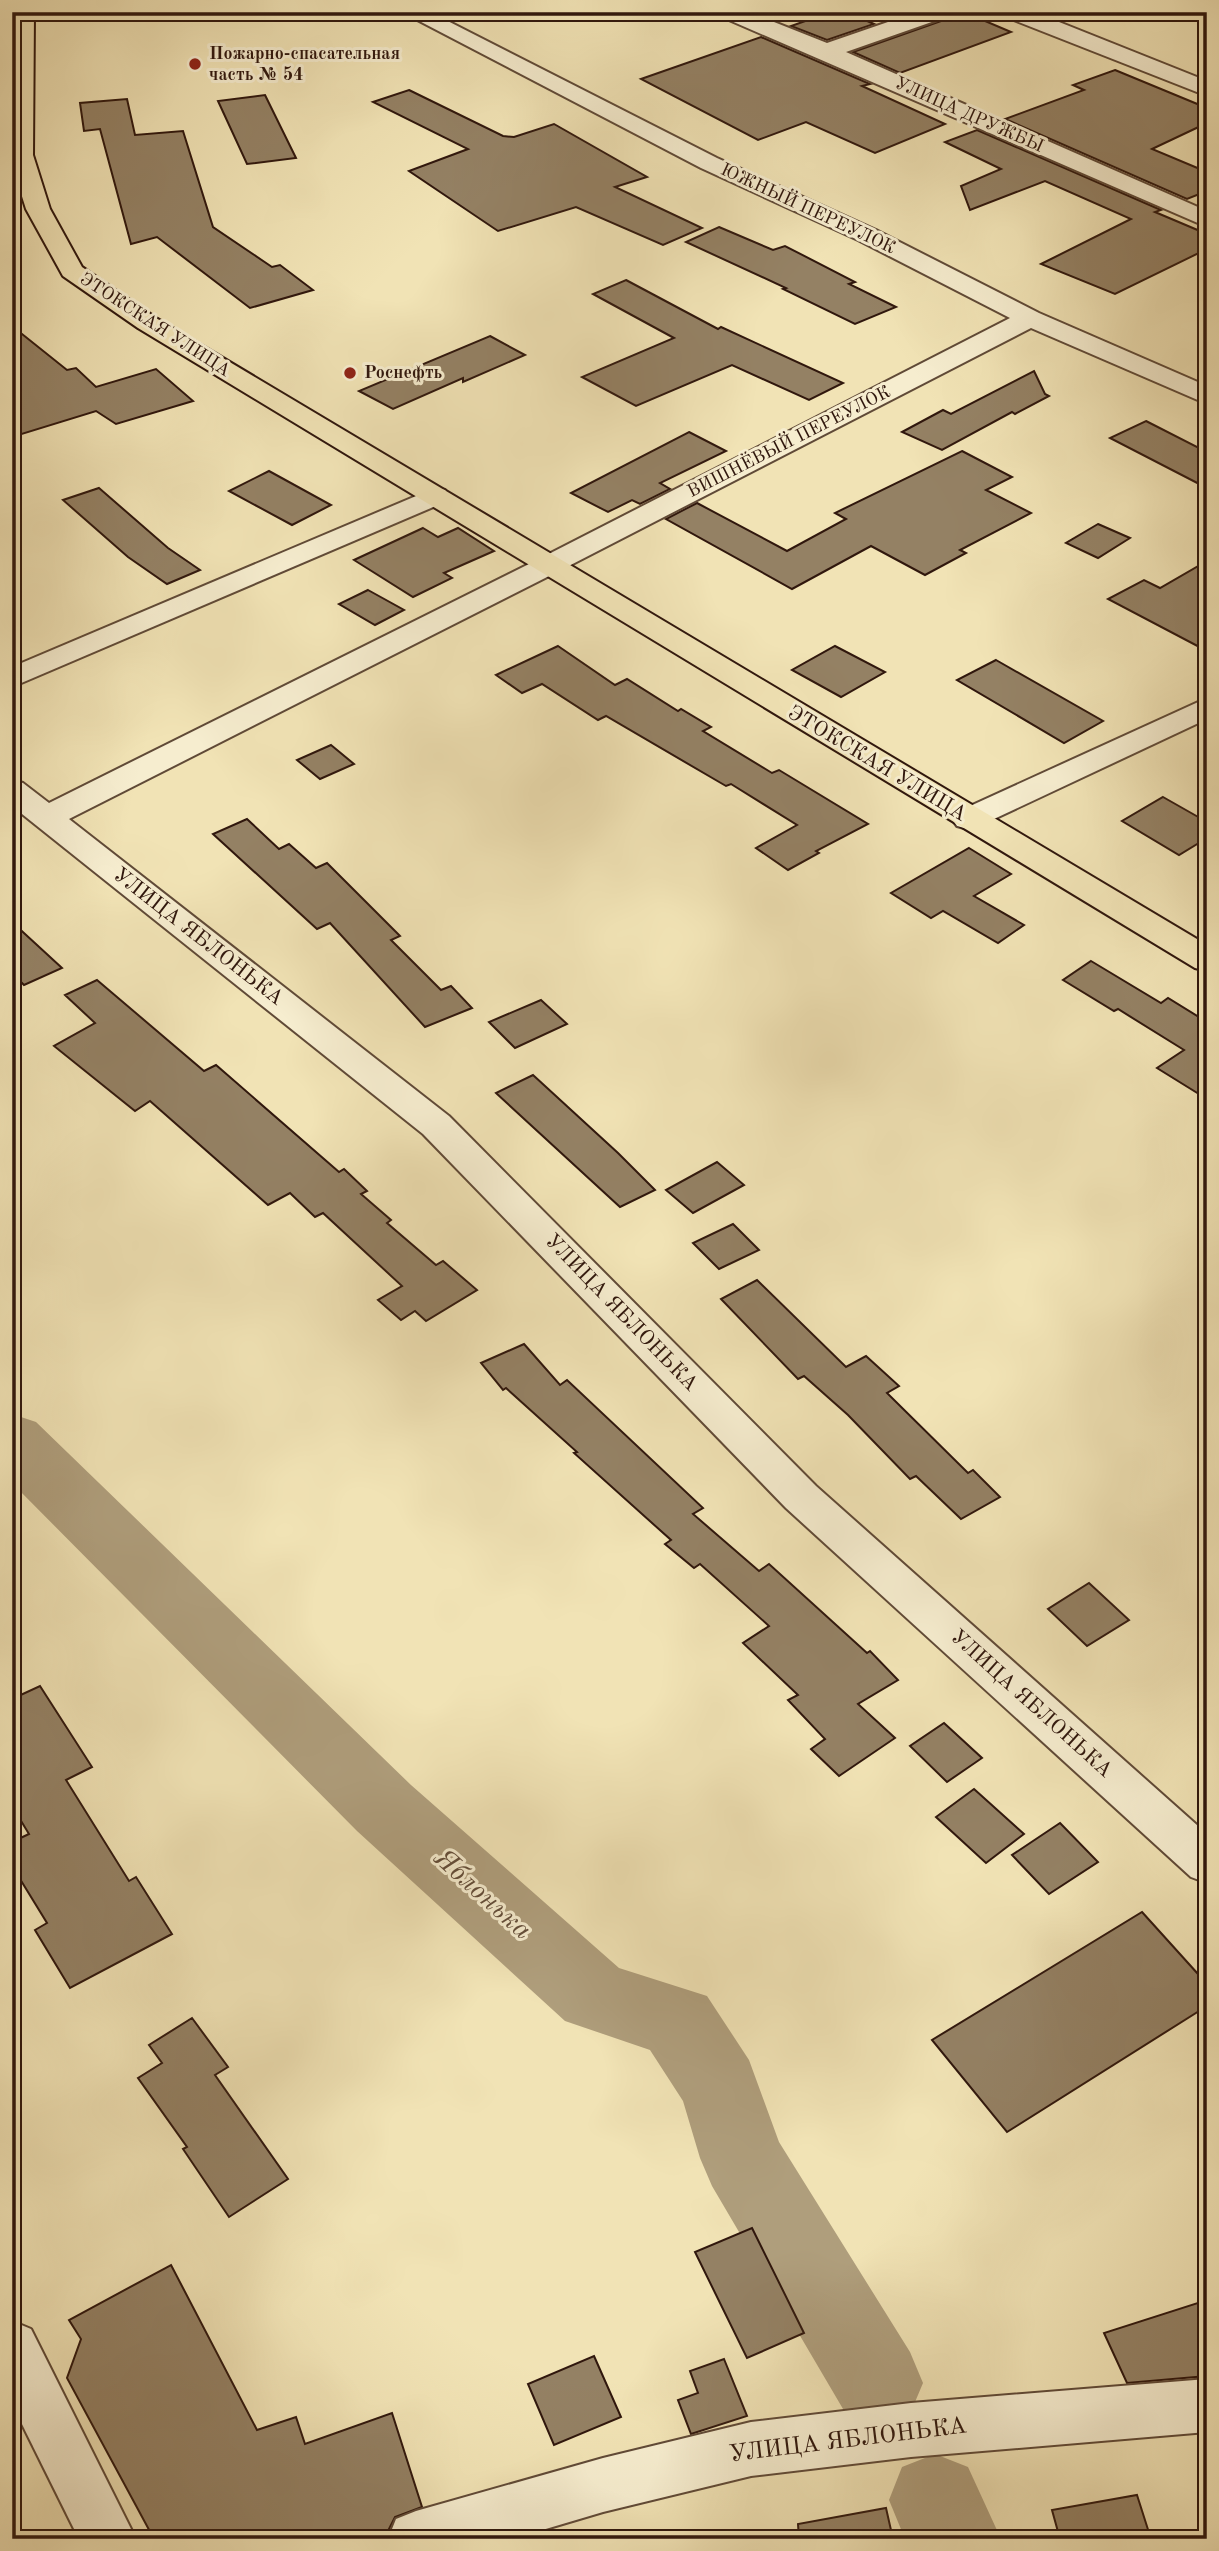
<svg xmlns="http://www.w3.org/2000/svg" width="1219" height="2551" font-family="'Old Standard TT',serif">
	<rect width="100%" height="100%" fill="#f1e3b5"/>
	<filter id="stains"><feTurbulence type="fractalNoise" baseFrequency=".00286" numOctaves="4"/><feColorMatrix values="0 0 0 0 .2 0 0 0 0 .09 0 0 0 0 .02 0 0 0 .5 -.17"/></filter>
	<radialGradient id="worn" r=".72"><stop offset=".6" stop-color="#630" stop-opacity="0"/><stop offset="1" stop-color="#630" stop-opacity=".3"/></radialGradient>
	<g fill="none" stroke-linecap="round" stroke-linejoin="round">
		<g fill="#af9e7c" fill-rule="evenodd">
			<polygon points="12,1414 36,1422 411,1785 619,1968 707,1996 749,2060 779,2142 910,2352 923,2383 910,2414 878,2427 846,2414 712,2186 700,2158 683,2101 650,2050 565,2021 357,1831 12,1483"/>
			<polygon points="935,2454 968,2467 1001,2539 905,2539 889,2500 902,2467"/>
		</g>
	</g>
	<g fill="#948164" stroke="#30170d" stroke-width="2">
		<polygon points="831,12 847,12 874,24 827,40 791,26"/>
		<polygon points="951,12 964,12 1011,32 900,73 853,52 947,19"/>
		<polygon points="761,37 870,84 862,86 945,124 875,153 806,122 758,140 641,79"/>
		<polygon points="1115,70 1207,108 1207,123 1152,149 1207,172 1207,191 1187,199 1005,119 1084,90 1073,85"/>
		<polygon points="409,90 503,136 514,137 554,124 647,177 615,187 702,228 663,245 576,207 498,231 409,171 468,149 373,102"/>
		<polygon points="265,95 296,158 247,164 218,101"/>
		<polygon points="127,99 135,135 183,131 213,227 272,267 280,265 313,290 250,308 157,237 131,244 100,129 84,131 80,103"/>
		<polygon points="977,130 1161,210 1155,212 1207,234 1207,249 1115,294 1041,264 1131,219 1045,181 970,210 961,186 1001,169 945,142"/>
		<polygon points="719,227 773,250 785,246 855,282 849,284 896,307 855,324 783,289 786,288 686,242"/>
		<polygon points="626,280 718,329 721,327 843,383 809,400 732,365 636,406 582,377 674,338 593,294"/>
		<polygon points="12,326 67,370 76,368 96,387 156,369 193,401 116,424 96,411 12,437"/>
		<polygon points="490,336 525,355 463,382 463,378 393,409 359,391"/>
		<polygon points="1034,371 1045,394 1049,396 1015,414 1012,412 942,450 902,432 943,410 951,414"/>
		<polygon points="1146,421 1207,452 1207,488 1110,438"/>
		<polygon points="689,432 726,451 660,483 670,489 640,504 632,500 608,512 571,493"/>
		<polygon points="962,451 1012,477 986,490 1031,513 960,550 966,553 925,575 871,546 792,589 666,519 697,503 787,551 846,519 835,513"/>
		<polygon points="269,471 331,505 292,525 229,491"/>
		<polygon points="99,488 168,548 200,570 167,584 128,557 63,500"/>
		<polygon points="1098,524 1130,538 1098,558 1066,543"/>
		<polygon points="423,528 438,537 458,528 494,551 444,573 452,578 413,597 354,560"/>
		<polygon points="1207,561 1207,651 1108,599 1144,580 1160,588"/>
		<polygon points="368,590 404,610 375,625 339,604"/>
		<polygon points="558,646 615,685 627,679 678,711 681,709 711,727 703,731 772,773 779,770 868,824 816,851 819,853 788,870 756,848 797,825 731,784 726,786 606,716 598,720 542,684 522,693 496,675"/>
		<polygon points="835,646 885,672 841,697 792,670"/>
		<polygon points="996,660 1103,721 1064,743 957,680"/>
		<polygon points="331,745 354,764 320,779 297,760"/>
		<polygon points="1163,797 1207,822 1207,838 1179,855 1122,821"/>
		<polygon points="247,819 279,849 289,844 316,868 327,863 400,936 391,940 441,990 451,986 472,1008 425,1027 330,923 317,929 213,834"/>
		<polygon points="969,848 1011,874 974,896 1024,925 998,943 943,911 931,918 891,893"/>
		<polygon points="12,922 62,968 24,985 12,973"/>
		<polygon points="1091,961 1161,1003 1168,998 1207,1022 1207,1099 1157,1068 1184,1050 1118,1009 1114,1011 1063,980"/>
		<polygon points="97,980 204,1071 216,1065 339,1172 344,1169 367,1191 361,1194 391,1220 387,1223 436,1265 443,1261 477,1290 426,1321 415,1311 401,1320 378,1300 402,1286 323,1213 315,1217 290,1193 268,1205 150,1101 135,1111 54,1046 95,1023 65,995"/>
		<polygon points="541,1000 567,1024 515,1048 489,1022"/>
		<polygon points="533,1075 618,1153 655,1190 620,1207 496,1093"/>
		<polygon points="717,1162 744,1185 693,1213 666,1190"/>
		<polygon points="733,1224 759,1250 719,1269 693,1243"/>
		<polygon points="757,1280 846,1367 866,1356 899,1386 887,1393 968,1473 973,1470 1000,1497 961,1519 916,1476 910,1479 848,1415 804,1376 798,1379 721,1299"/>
		<polygon points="524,1344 560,1385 567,1380 703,1508 693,1514 759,1571 769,1564 867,1653 870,1651 898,1680 858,1704 895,1738 839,1776 811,1749 825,1739 788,1700 798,1695 743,1643 769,1626 700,1564 694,1568 665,1544 671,1540 574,1453 577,1452 506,1388 503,1390 481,1363"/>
		<polygon points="1089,1583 1129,1620 1087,1646 1048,1609"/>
		<polygon points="40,1686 92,1767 66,1780 129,1881 136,1877 172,1934 70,1988 35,1930 47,1923 12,1866 12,1842 29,1834 12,1806 12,1699"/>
		<polygon points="944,1723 982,1758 947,1782 910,1746"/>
		<polygon points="974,1789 1024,1834 986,1863 936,1817"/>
		<polygon points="1060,1823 1098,1862 1049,1894 1012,1855"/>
		<polygon points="1142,1912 1207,1984 1207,2006 1007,2132 932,2040"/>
		<polygon points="192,2018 228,2067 215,2075 288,2179 229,2217 183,2149 187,2147 138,2078 162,2063 149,2045"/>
		<polygon points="752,2228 804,2333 747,2358 695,2252"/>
		<polygon points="171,2265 257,2430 296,2417 305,2444 392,2413 422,2507 395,2517 388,2531 368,2539 154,2539 67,2378 81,2339 69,2320"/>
		<polygon points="1207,2300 1207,2376 1127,2383 1104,2333"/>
		<polygon points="594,2356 621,2417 554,2445 528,2384"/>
		<polygon points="724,2359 747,2416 691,2434 678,2400 698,2393 690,2371"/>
		<polygon points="1137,2495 1151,2539 1060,2539 1052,2510"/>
		<polygon points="886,2508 893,2539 799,2539 798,2524"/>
	</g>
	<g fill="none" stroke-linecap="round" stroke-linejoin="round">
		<defs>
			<g id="minor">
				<polygon points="402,12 430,12 717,158 876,230 1039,313 1207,386 1207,404 1031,328 559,571 69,819 449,1116 816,1486 1207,1834 1207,1883 1191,1877 786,1508 423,1134 12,806 12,780 23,783 49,803 539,559 1010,318 858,240 701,168"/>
				<polygon points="719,12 749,12 827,43 917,12 949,12 946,17 846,52 1207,211 1207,227 722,17"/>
				<polygon points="1003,12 1034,12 1207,81 1207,96 1006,17"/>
				<polygon points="435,488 445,490 449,496 445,502 12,687 12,667"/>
				<polygon points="1207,698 1207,719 979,826 968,829 957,826 952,819 957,812"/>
				<polygon points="12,2321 31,2329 136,2539 79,2539 12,2404"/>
				<polygon points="1207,2379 1207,2432 911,2457 751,2476 603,2512 512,2539 388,2539 396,2519 416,2511 603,2458 751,2422 911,2403"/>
			</g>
			<polygon id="major" points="34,12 33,155 50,209 82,267 156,318 1207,945 1207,971 1195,968 138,328 63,276 26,209 12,165 12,12"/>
		</defs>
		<use href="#minor" stroke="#604a37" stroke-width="4"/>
		<use href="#major" stroke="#30170d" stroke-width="4"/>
		<use href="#minor" fill="#f6edcf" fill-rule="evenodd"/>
		<use href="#major" fill="#f1e3b5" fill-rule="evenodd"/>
	</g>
	<g fill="#8f2418" stroke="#f6edcf" stroke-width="2.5">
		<circle cx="195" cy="64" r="7"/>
		<circle cx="350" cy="373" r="7"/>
	</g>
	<g text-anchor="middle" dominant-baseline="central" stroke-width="6" stroke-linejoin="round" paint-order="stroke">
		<g font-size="18" font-weight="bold" fill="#30170d" stroke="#f6edcf" text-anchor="start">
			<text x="209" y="54">Пожарно-спасательная<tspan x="209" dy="21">часть № 54</tspan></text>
			<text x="364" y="373">Роснефть</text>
		</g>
		<g font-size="18" fill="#30170d" stroke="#f6edcf">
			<text transform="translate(969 115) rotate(24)">УЛИЦА ДРУЖБЫ</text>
			<text transform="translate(808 209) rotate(25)">ЮЖНЫЙ ПЕРЕУЛОК</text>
			<text transform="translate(155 325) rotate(33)">ЭТОКСКАЯ УЛИЦА</text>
			<text transform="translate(789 442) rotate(-27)">ВИШНЁВЫЙ ПЕРЕУЛОК</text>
		</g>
		<g font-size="21" fill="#30170d" stroke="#f6edcf">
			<text transform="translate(877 764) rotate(31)">ЭТОКСКАЯ УЛИЦА</text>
			<text transform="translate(198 937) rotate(38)">УЛИЦА ЯБЛОНЬКА</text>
			<text transform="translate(621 1313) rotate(46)">УЛИЦА ЯБЛОНЬКА</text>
			<text transform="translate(1031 1704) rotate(42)">УЛИЦА ЯБЛОНЬКА</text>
		</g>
		<g font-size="24" fill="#30170d" stroke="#f6edcf">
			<text transform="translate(848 2441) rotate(-7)">УЛИЦА ЯБЛОНЬКА</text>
		</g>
		<g font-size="28" font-style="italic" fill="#634d39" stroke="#f6edcf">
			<text transform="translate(482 1895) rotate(42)">Яблонька</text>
		</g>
	</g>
	<rect width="1219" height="2551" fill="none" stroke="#f1e3b5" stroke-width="42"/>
	<rect x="14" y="14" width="1191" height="2523" fill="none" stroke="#30170d" stroke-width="3.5"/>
	<rect x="21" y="21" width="1177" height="2509" fill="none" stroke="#30170d" stroke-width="2"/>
	<rect width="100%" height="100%" filter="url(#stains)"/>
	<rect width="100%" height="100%" fill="url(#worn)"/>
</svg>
